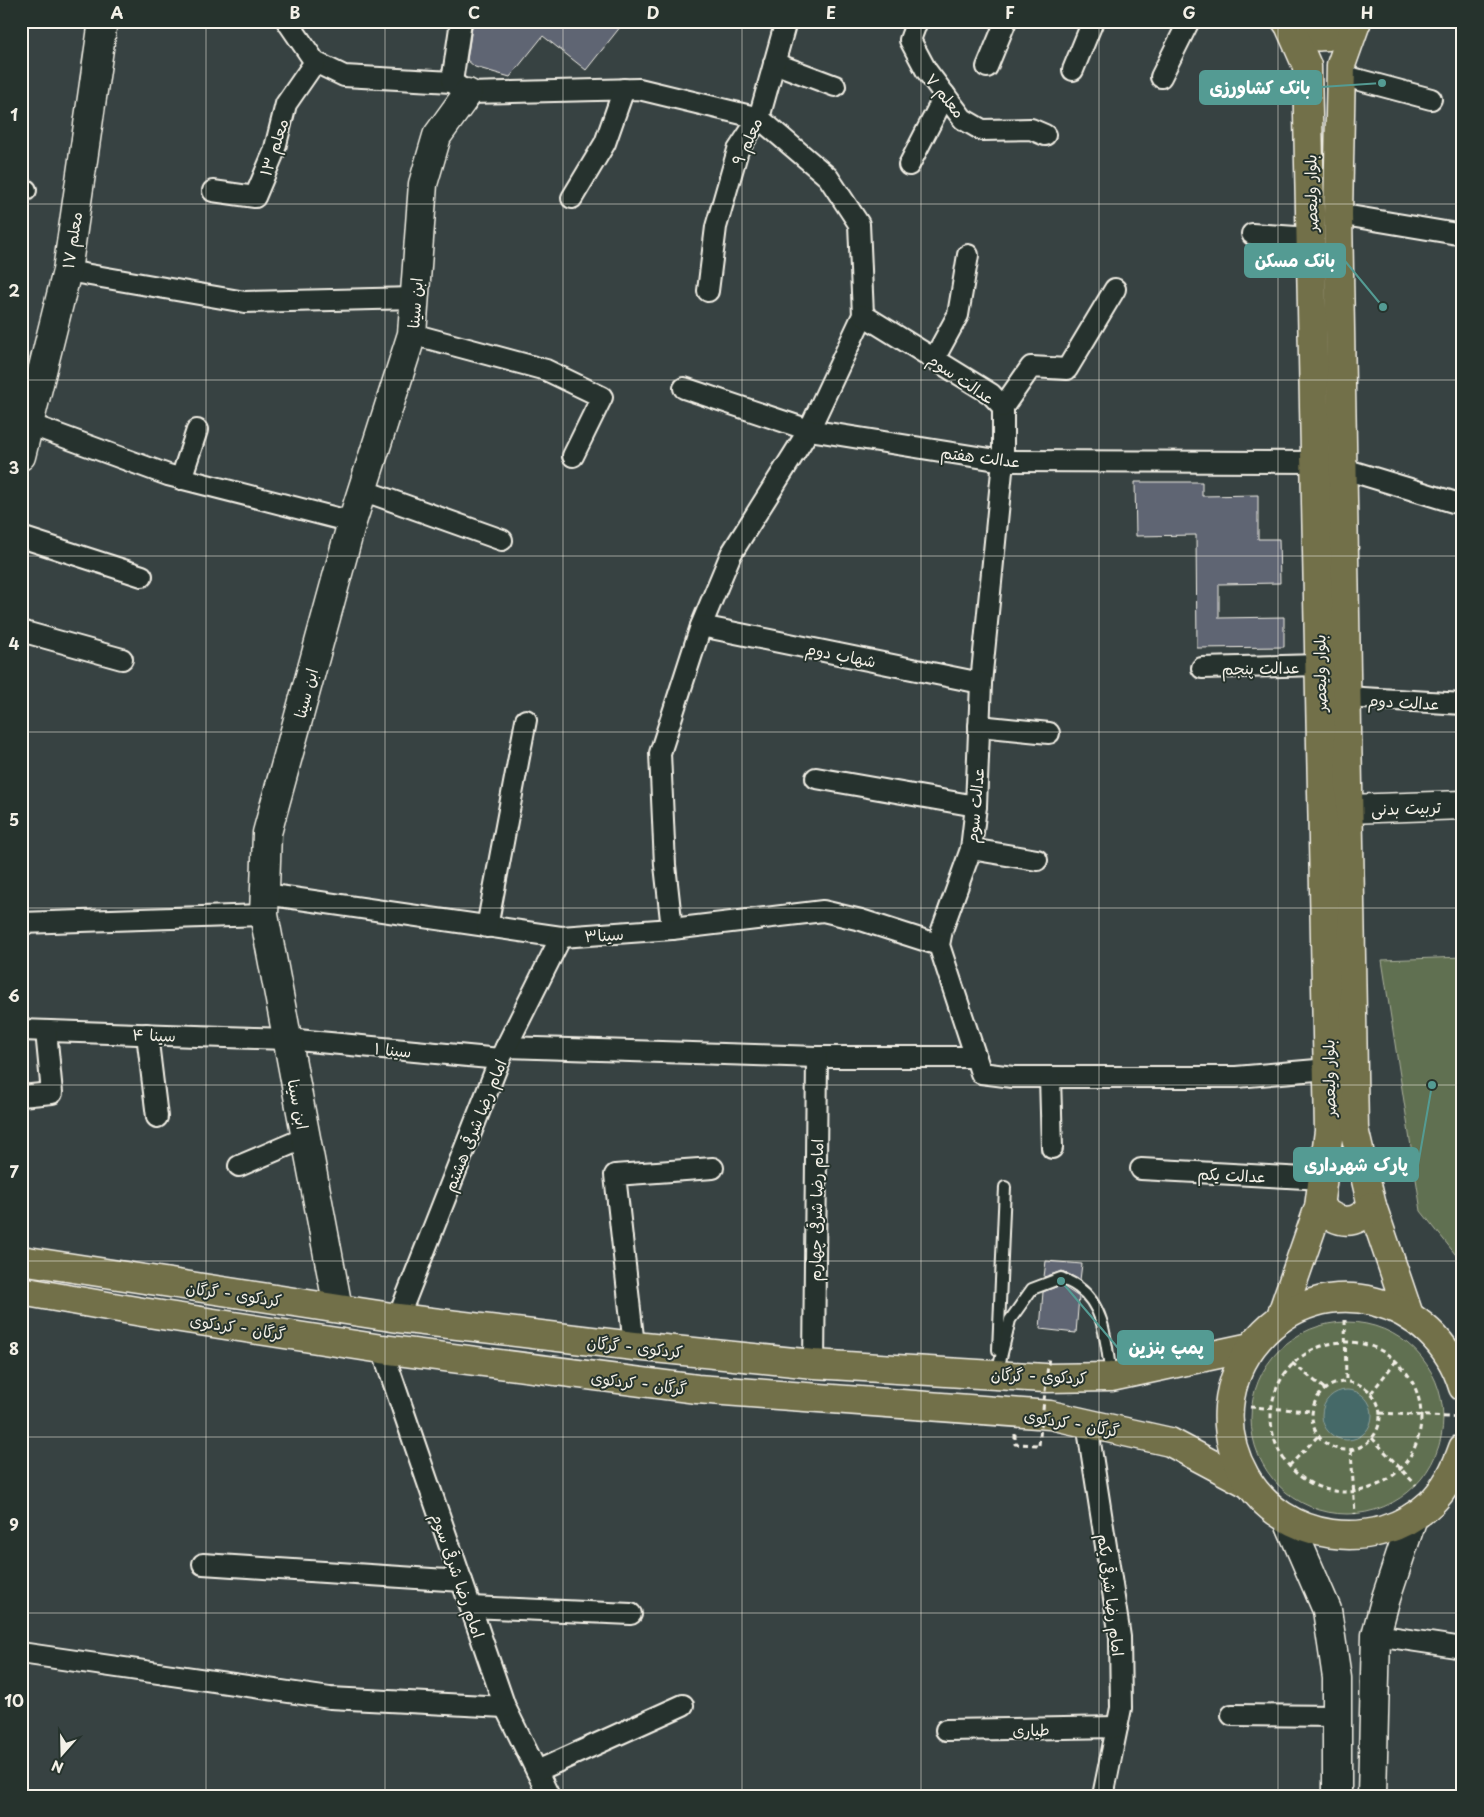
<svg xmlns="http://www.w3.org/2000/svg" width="1484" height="1817" font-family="'Playpen Sans','Playpen Sans Arabic',sans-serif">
	<rect width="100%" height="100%" fill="#374242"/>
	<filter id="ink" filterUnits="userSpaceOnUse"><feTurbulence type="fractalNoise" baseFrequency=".02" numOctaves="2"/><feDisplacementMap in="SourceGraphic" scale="10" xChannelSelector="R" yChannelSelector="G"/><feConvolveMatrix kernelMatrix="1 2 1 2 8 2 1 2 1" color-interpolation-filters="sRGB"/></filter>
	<g filter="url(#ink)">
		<g fill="#616f51" stroke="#aab09c">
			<polygon points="1463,957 1463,1264 1421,1211 1382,960"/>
			<circle cx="1347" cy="1418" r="96"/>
		</g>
		<circle fill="#446967" stroke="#8a9f9b" cx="1347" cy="1415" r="25"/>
		<g fill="#5e6573" stroke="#f4f1e8">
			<polygon points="473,21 625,21 586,70 543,36 510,77 475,67 467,60"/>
			<polygon points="1135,482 1202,482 1202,496 1258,495 1258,539 1279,539 1280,583 1219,584 1219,618 1284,617 1284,647 1197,648 1196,535 1136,536"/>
			<polygon points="1046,1261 1082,1264 1080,1280 1062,1271 1044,1277"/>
			<polygon points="1061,1285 1079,1297 1076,1333 1040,1329 1043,1292"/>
		</g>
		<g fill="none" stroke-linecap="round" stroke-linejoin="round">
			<defs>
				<g id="lane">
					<polyline points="998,1350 1005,1187"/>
					<path d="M997,1374L1010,1320L1032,1289L1061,1278C1067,1281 1073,1283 1078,1287C1106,1307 1106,1345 1111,1376"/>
				</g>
				<g id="street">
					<polyline points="287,21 315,62 344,76 452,82 468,93 639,89 759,118 828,177 859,224 863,315 809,430 731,554 701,626 660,753 665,865 672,929"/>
					<polyline points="917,21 910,40 926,70 963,119 982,130 1031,129 1045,135"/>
					<polyline points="774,63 835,86"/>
					<polyline points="987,67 1006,21"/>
					<polyline points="1073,70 1093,21"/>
					<polyline points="1341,75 1431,99"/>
					<polyline points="1161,77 1189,21"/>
					<polyline points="452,82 461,21"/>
					<polyline points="909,165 945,95"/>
					<polyline points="21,189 26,190"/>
					<polyline points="213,191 255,197 274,152 286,104 315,62"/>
					<polyline points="572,198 605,143 624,89"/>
					<polyline points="1338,214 1463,235"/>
					<polyline points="1252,234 1311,238"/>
					<polyline points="67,271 245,302 415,298"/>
					<polyline points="708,291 716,227 738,150 759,118 786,21"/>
					<polyline points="863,315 991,394 1003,407 1003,461 981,683 976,806 971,849 942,930 939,945 981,1073 1013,1077 1236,1077 1328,1069"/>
					<polyline points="412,334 546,370 602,397 573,456"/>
					<polyline points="934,359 958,315 968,255"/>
					<polyline points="684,388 809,430 1003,461 1316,462"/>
					<polyline points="1003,407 1031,367 1067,369 1115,289"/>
					<polyline points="29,424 168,475 352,522"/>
					<polyline points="1341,468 1463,505"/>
					<polyline points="181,479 197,430"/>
					<polyline points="362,490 502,540"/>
					<polyline points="21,537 142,576"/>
					<polyline points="701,626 981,683"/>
					<polyline points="21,631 122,659"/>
					<polyline points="1202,668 1319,665"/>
					<polyline points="1346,697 1463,704"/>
					<polyline points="979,726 1049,733"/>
					<polyline points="816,778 976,806"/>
					<polyline points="971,849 1037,860"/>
					<polyline points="265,894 561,937 672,929 823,911 861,920 939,945"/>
					<polyline points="21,923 264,915"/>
					<polyline points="487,927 526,720"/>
					<polyline points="21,1030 287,1039 500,1059"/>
					<polyline points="147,1034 157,1117"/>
					<polyline points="506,1047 817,1057 976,1057"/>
					<polyline points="1050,1077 1052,1148"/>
					<polyline points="21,1096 52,1093 46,1031"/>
					<polyline points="239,1166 305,1138"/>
					<polyline points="1141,1169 1323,1179"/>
					<polyline points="398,1318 500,1059 561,937"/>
					<polyline points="634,1346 615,1175 713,1168"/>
					<polyline points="382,1349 505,1707 549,1796"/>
					<polyline points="814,1364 817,1057"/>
					<polyline points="1087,1423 1120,1637 1121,1708 1103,1796"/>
					<polyline points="203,1564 462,1581"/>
					<polyline points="471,1607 631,1614"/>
					<polyline points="1376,1635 1463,1648"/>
					<polyline points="21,1653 330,1698 505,1707"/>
					<polyline points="1232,1715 1337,1716"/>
					<polyline points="946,1730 1117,1727"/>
					<polyline points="537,1771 683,1705"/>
				</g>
				<g id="secondary">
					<polyline points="21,456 67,271 103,21"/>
					<polyline points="1349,809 1463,805"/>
					<polyline points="338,1308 264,915 267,833 352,522 412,334 423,184 437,136 468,93"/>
					<polyline points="1288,1520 1327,1610 1337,1678 1337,1796"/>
					<polyline points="1372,1796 1376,1635 1385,1601 1413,1517"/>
				</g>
				<g id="primary">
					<path d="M1286,21C1305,43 1338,40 1357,21"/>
					<polyline points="1356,23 1341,65 1338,214 1354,1129 1372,1206 1409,1315"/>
					<path d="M1319,1207C1338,1224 1355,1227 1372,1206"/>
					<polyline points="1280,1319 1319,1207 1329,1131 1307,66 1289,25"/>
				</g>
				<g id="highway">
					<polyline points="21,1260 398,1318 634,1346 814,1364 1045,1378 1111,1377 1251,1347"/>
					<polyline points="21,1291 142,1312 382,1349 697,1389 1050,1415 1170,1442 1249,1484"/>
					<path d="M1463,1387C1436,1297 1322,1265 1258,1339C1242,1357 1231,1382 1229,1407C1227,1431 1233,1455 1245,1476C1282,1542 1376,1555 1431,1503C1447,1487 1456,1468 1463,1448"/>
				</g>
			</defs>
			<use href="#lane" stroke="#f4f1e8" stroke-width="14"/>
			<use href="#street" stroke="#f4f1e8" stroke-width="24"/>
			<use href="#secondary" stroke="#f4f1e8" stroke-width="31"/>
			<use href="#primary" stroke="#f4f1e8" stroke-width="31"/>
			<use href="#highway" stroke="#f4f1e8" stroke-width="31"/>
			<g stroke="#f4f1e8" stroke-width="3" stroke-dasharray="5 4" stroke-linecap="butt">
				<polyline points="1345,1320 1346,1382"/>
				<circle cx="1346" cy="1417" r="75"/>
				<polyline points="1292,1363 1325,1389"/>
				<circle cx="1346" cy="1416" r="34"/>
				<polyline points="1371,1393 1396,1361"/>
				<polyline points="1250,1407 1312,1411"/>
				<polyline points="1380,1413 1463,1418"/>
				<polyline points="1015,1434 1015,1444 1039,1445"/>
				<polyline points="1372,1438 1416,1485"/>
				<polyline points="1351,1450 1355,1514"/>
				<polyline points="1289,1466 1318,1436"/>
			</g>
			<use href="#lane" stroke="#26332d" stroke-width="10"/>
			<use href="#street" stroke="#26332d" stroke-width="20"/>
			<use href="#secondary" stroke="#26332d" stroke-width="28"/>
			<use href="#primary" stroke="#726f4a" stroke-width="28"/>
			<use href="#highway" stroke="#726f4a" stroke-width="28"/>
			<polyline stroke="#f4f1e8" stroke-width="3" stroke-dasharray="5 4" stroke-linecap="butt" points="1039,1445 1049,1356"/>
		</g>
	</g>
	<path fill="none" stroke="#f4f1e8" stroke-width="1" stroke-opacity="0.55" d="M206,21V1796M385,21V1796M563,21V1796M742,21V1796M921,21V1796M1099,21V1796M1278,21V1796M21,204H1463M21,380H1463M21,556H1463M21,732H1463M21,908H1463M21,1085H1463M21,1261H1463M21,1437H1463M21,1613H1463"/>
	<g text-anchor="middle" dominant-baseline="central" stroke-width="4" stroke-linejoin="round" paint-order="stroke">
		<g font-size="16" fill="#f4f1e8" stroke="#26332d">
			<text transform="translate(946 95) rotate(51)">معلم ۷</text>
			<text transform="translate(746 141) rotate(-65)">معلم ۹</text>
			<text transform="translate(273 147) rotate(-72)">معلم ۱۳</text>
			<text transform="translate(1310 193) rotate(-91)">بلوار ولیعصر</text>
			<text transform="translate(71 240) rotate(-81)">معلم ۱۷</text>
			<text transform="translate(414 303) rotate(-86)">ابن سینا</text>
			<text transform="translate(962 378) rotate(34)">عدالت سوم</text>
			<text transform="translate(981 456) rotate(7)">عدالت هفتم</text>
			<text transform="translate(841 654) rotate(11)">شهاب دوم</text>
			<text transform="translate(1261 667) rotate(-1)">عدالت پنجم</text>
			<text transform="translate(1319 673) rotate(-91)">بلوار ولیعصر</text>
			<text transform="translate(305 693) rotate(-75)">ابن سینا</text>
			<text transform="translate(1404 701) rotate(3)">عدالت دوم</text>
			<text transform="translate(974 805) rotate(-85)">عدالت سوم</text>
			<text transform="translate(1406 807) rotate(-2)">تربیت بدنی</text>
			<text transform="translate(604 934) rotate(-4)">سینا۳</text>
			<text transform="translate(154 1034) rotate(2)">سینا ۴</text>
			<text transform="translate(393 1049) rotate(6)">سینا ۱</text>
			<text transform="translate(1328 1078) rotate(-91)">بلوار ولیعصر</text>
			<text transform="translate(299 1104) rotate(79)">ابن سینا</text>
			<text transform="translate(474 1125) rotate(-68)">امام رضا شرقی هشتم</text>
			<text transform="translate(1232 1174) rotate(3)">عدالت یکم</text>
			<text transform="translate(815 1210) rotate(-89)">امام رضا شرقی چهارم</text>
			<text transform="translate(234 1293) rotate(8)">کردکوی - گرگان</text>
			<text transform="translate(238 1326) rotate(9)">گرگان - کردکوی</text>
			<text transform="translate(635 1346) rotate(6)">کردکوی - گرگان</text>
			<text transform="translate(1039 1375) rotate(2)">کردکوی - گرگان</text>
			<text transform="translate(639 1382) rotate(7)">گرگان - کردکوی</text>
			<text transform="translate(1072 1422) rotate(10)">گرگان - کردکوی</text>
			<text transform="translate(459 1575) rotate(71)">امام رضا شرقی سوم</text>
			<text transform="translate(1112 1595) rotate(83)">امام رضا شرقی یکم</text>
			<text transform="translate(1031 1729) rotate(-1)">طیاری</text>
		</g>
	</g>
	<path fill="none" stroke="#549b93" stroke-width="2" d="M1382 83L1321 87M1383 307L1345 261M1432 1085L1418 1165M1061 1281L1118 1348"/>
	<g fill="#549b93" stroke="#26332d" stroke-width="2">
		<circle cx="1382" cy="83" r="5"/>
		<circle cx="1383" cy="307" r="5"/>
		<circle cx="1432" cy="1085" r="5"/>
		<circle cx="1061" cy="1281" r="5"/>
	</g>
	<g fill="#549b93" stroke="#549b93" stroke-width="2">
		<rect x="1200" y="71" width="121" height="33" rx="5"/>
		<rect x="1245" y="244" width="100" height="33" rx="5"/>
		<rect x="1294" y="1148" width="124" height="33" rx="5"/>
		<rect x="1118" y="1331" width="95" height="33" rx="5"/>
	</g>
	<g font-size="18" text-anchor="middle" font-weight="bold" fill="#fff">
		<text x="1260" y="94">بانک کشاورزی</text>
		<text x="1295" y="267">بانک مسکن</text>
		<text x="1356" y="1171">پارک شهرداری</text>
		<text x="1166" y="1354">پمپ بنزین</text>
	</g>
	<rect width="1484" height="1817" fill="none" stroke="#26332d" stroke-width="55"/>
	<g transform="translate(62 1754) rotate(200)" stroke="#26332d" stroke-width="4" paint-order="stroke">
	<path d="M0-4L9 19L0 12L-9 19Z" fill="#f4f1e8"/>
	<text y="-8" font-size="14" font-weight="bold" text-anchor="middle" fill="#f4f1e8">N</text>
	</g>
	<rect x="28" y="28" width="1428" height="1762" fill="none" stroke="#f4f1e8" stroke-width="2"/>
	<g font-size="16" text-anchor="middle" font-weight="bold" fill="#f4f1e8">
		<text x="117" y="19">A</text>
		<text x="295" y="19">B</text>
		<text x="474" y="19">C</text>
		<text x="653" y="19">D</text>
		<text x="831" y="19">E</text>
		<text x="1010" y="19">F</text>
		<text x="1189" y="19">G</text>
		<text x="1367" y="19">H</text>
		<text x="14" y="121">1</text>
		<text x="14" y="297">2</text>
		<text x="14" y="474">3</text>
		<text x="14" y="650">4</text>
		<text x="14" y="826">5</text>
		<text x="14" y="1002">6</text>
		<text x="14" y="1178">7</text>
		<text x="14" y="1355">8</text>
		<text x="14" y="1531">9</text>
		<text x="14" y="1707">10</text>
	</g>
</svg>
